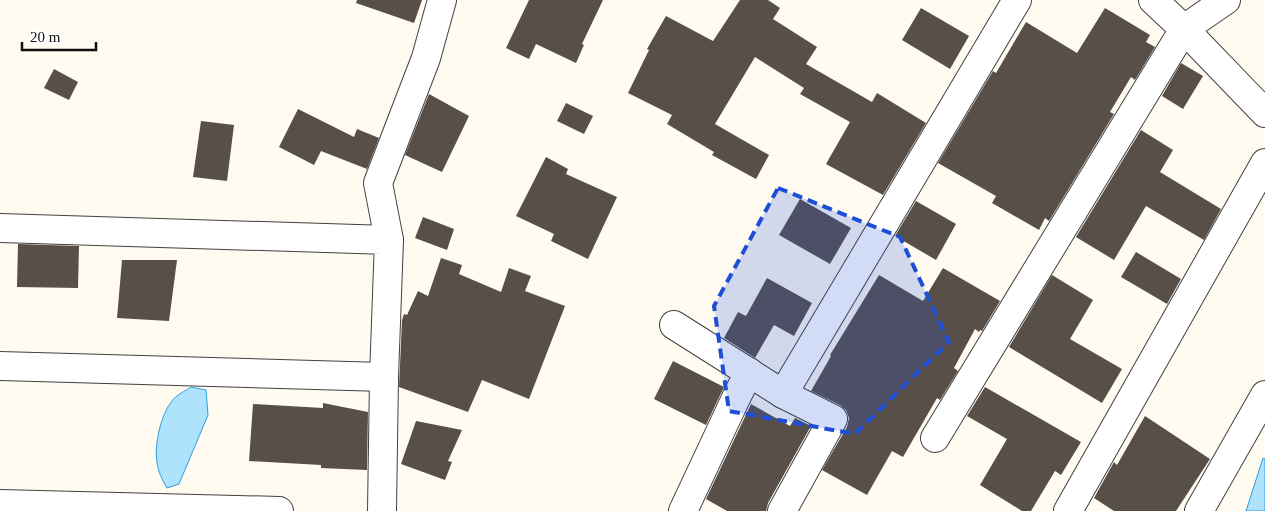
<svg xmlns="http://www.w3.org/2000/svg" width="1265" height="511" font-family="Georgia,serif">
	<rect width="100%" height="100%" fill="#fffbf0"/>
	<g fill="#aee2fd" stroke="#2d9ddc">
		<path d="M191,387L206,390L208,415L179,484L167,488C162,479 158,472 157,462C154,445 161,414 172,401C176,395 185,391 191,387Z"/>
		<polygon points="1263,458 1265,459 1265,511 1246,511"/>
	</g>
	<g fill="#584f49">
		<polygon points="357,0 422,0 414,23 356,3"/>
		<polygon points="529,0 603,0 582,44 584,45 576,63 536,44 529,59 506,48"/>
		<polygon points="740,0 768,0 780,8 773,19 817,47 806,64 872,102 877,93 926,123 883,195 826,164 850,122 800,94 804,88 755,57 715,124 769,155 756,179 712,155 714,152 667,124 672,115 628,93 649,50 647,49 666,16 713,41"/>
		<polygon points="921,8 969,36 950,69 902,40"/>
		<polygon points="1105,8 1150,35 1146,42 1155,47 1135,80 1131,77 1110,112 1114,114 1049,221 1045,218 1039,230 992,203 996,196 938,163 993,71 996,73 1026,22 1077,53"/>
		<polygon points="1181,63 1203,76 1183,109 1162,96"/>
		<polygon points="54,69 78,82 69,100 44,88"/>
		<polygon points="429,94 469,116 442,172 405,155"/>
		<polygon points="566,103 593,116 584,134 557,121"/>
		<polygon points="298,109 354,137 357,129 379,138 367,169 321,151 314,165 279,147"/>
		<polygon points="201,121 234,125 227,181 193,177"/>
		<polygon points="1141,130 1173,150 1160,172 1221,209 1204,240 1146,206 1114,260 1076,237"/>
		<polygon points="546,157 568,169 566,174 617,197 588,259 551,241 554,234 516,216"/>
		<polygon points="800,199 851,228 830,264 779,235"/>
		<polygon points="916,201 956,224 936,260 895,236"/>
		<polygon points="423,217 454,229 447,250 415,238"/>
		<polygon points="18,244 79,246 78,288 17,287"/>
		<polygon points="1136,252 1181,279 1167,304 1121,277"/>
		<polygon points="441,258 462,265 459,274 501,292 509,268 531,276 525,291 565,306 529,399 482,380 468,412 399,387 402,320 404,314 407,315 418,291 428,296"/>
		<polygon points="122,260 177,260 169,321 117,318"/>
		<polygon points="943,268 1000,301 982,331 980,330 979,332 975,329 954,368 958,371 940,400 937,398 903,457 892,451 867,495 822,470 847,427 849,418 846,410 840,405 811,391 831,356 830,355 879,275 923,301"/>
		<polygon points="1052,275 1093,300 1070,339 1122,369 1102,403 1009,347"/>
		<polygon points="767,278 812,303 794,336 774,325 755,358 724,338 738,312 746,316"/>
		<polygon points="673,361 724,387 706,425 654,399"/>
		<polygon points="985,387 1081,442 1061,475 1055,471 1031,511 1022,511 980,485 1007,439 967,416"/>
		<polygon points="323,403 368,412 367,470 321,468 321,465 249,461 253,404 323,408"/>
		<polygon points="751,404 790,426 795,418 811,426 768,503 766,511 727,511 706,499"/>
		<polygon points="1145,416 1210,459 1176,511 1114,511 1094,498 1114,462 1117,465"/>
		<polygon points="416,421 462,430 448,461 452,462 445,480 401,464"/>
	</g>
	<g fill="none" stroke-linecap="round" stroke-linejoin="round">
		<defs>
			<g id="minor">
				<polyline points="1153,0 1184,29 1265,113"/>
				<polyline points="0,228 389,240 384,377 382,511"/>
				<polyline points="389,240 378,183 426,58 442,0"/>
				<polyline points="674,325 783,394 833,419 782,511"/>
				<polyline points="0,366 384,377"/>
				<polyline points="783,394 1017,0"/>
				<polyline points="935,438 1184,29 1226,0"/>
				<polyline points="0,504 279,511"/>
				<polyline points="683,511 736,398 749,372"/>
				<polyline points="1068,511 1265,163"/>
				<polyline points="1199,511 1265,395"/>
			</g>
		</defs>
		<use href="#minor" stroke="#414141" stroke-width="30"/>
		<use href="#minor" stroke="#fff" stroke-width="28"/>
	</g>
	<path fill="#1d4ed8" fill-opacity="0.2" stroke="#1d4ed8" stroke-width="4" stroke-dasharray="10 6" stroke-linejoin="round" d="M778,188L900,237L949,342L855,434L729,411L714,306Z"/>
	<path d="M22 42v8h74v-8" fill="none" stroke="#0e0e0e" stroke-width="2.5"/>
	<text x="30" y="42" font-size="15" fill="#0e0e0e" stroke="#ffffff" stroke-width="4" paint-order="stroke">20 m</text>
</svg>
